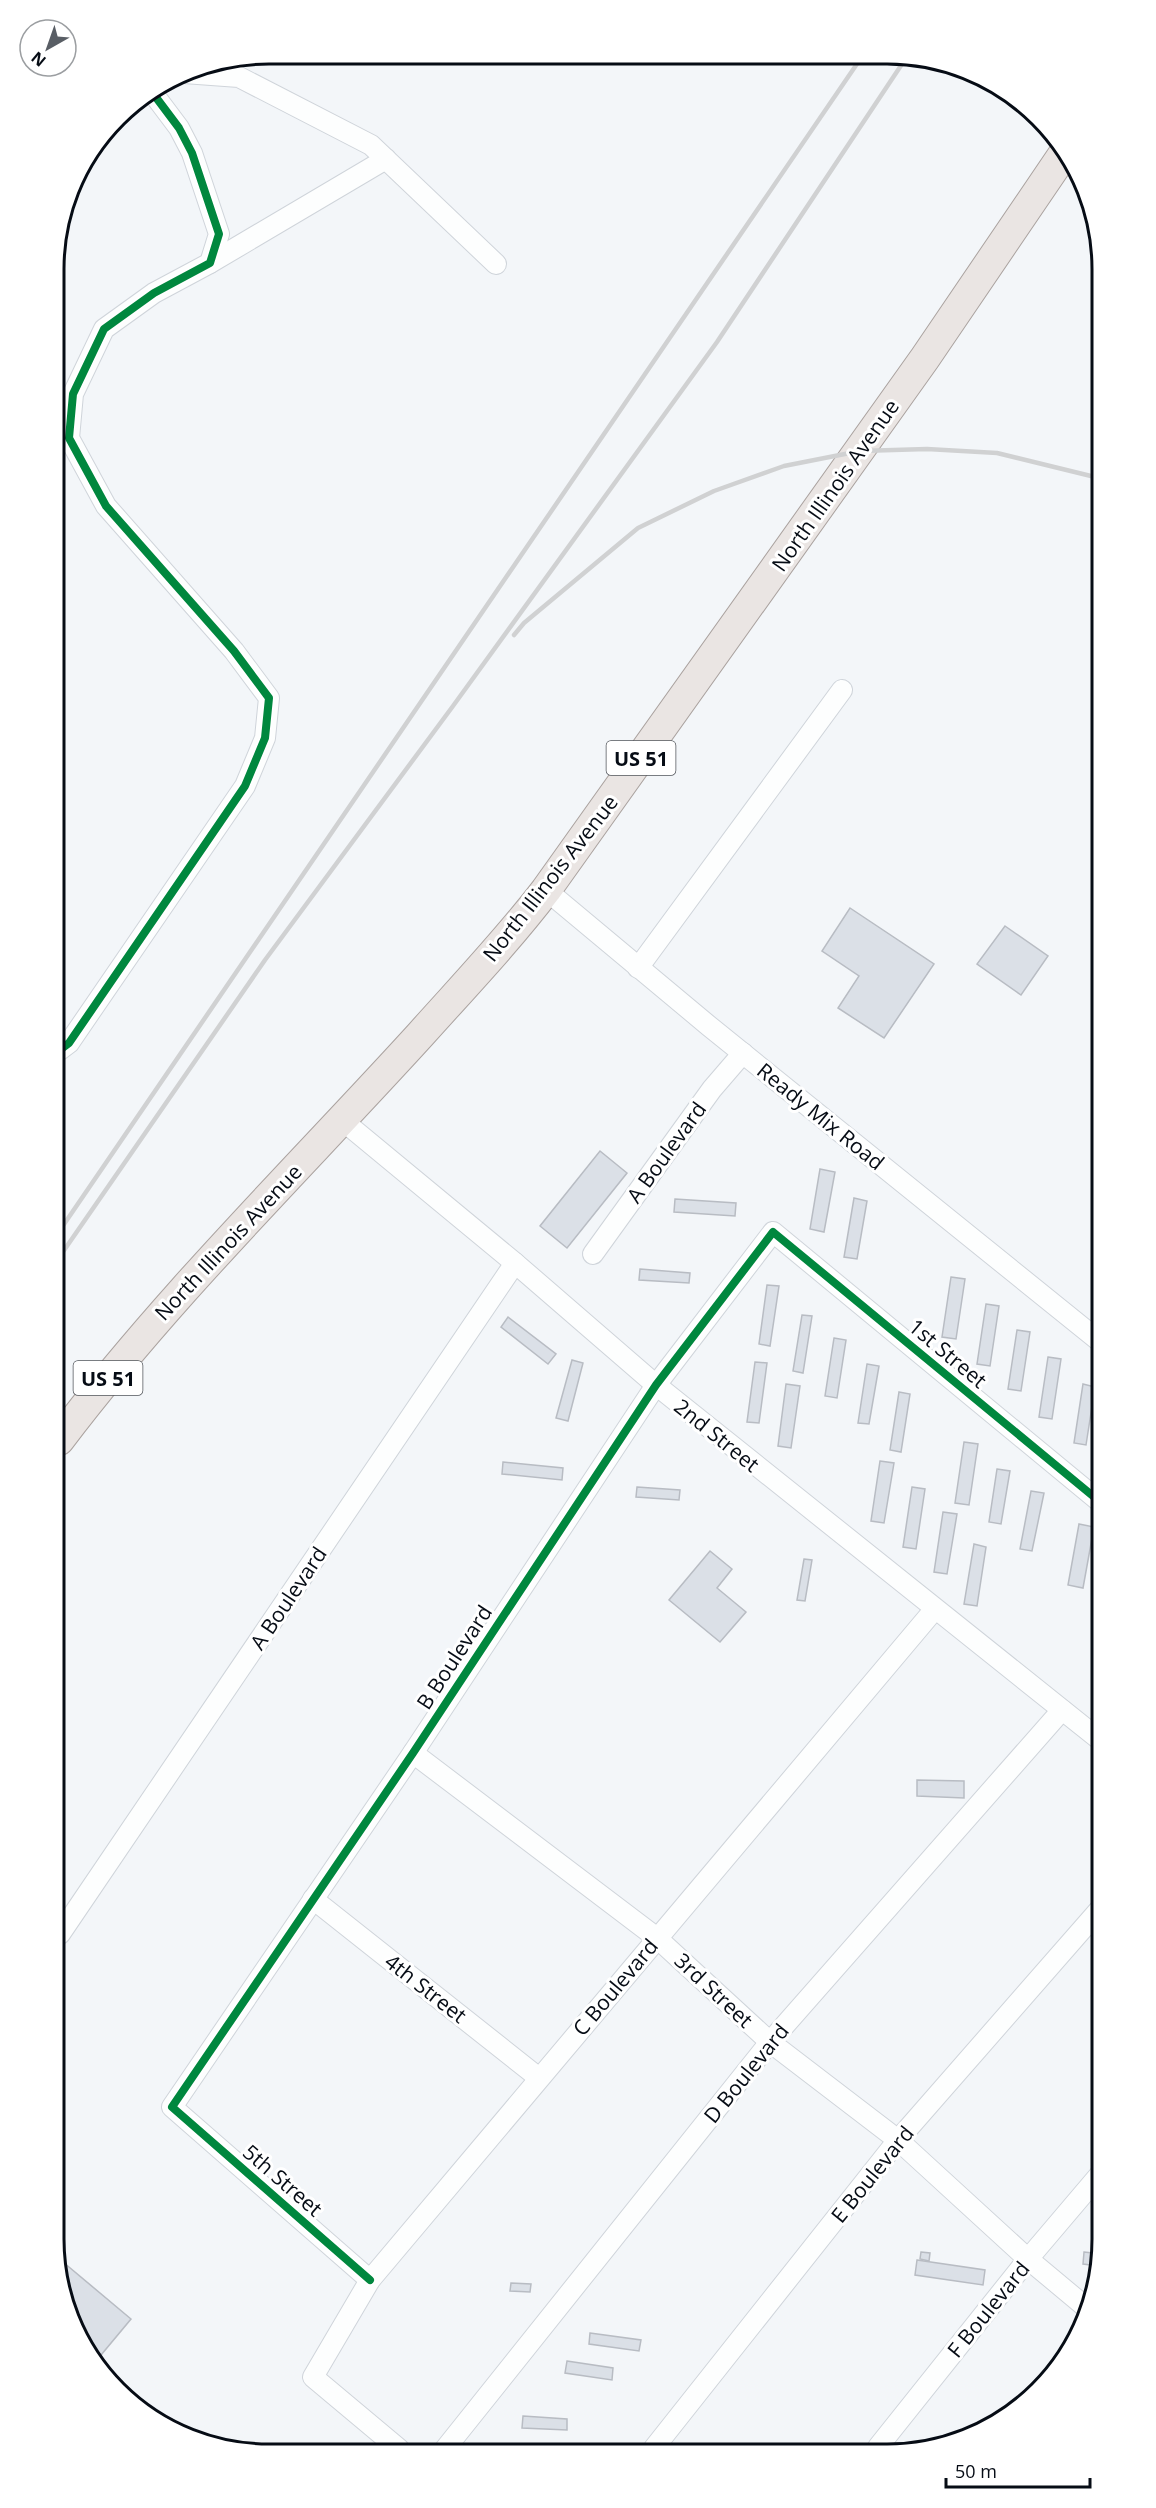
<svg xmlns="http://www.w3.org/2000/svg" width="1156" height="2508" font-family="'Open Sans',sans-serif">
	<rect width="100%" height="100%" fill="#f3f6f9"/>
	<g fill="#dbe0e7" stroke="#b8bcc3" stroke-width="1.5">
		<polygon points="850,908 934,964 884,1038 838,1008 859,976 822,951"/>
		<polygon points="1005,926 1048,956 1021,995 977,964"/>
		<polygon points="600,1151 627,1173 567,1248 540,1226"/>
		<polygon points="820,1169 835,1172 824,1232 810,1229"/>
		<polygon points="854,1198 867,1201 857,1259 844,1257"/>
		<polygon points="675,1199 736,1203 735,1216 674,1212"/>
		<polygon points="640,1269 690,1273 689,1283 639,1280"/>
		<polygon points="951,1277 965,1279 956,1339 942,1337"/>
		<polygon points="767,1285 779,1286 770,1346 759,1344"/>
		<polygon points="986,1304 999,1306 990,1366 977,1364"/>
		<polygon points="802,1315 812,1316 803,1373 793,1371"/>
		<polygon points="508,1317 556,1354 548,1364 501,1327"/>
		<polygon points="1017,1330 1030,1332 1021,1391 1008,1389"/>
		<polygon points="834,1338 846,1340 837,1398 825,1396"/>
		<polygon points="1048,1357 1061,1359 1052,1419 1039,1417"/>
		<polygon points="572,1360 583,1363 568,1421 556,1418"/>
		<polygon points="755,1362 767,1363 759,1423 747,1422"/>
		<polygon points="867,1364 879,1366 869,1424 858,1423"/>
		<polygon points="786,1384 800,1386 791,1448 778,1446"/>
		<polygon points="1083,1384 1095,1387 1086,1445 1074,1443"/>
		<polygon points="899,1392 910,1394 901,1452 890,1450"/>
		<polygon points="1099,1436 1099,1468 1094,1467"/>
		<polygon points="964,1442 978,1444 969,1505 955,1503"/>
		<polygon points="880,1461 894,1463 884,1523 871,1521"/>
		<polygon points="503,1462 563,1468 562,1480 502,1474"/>
		<polygon points="997,1469 1010,1471 1001,1524 989,1522"/>
		<polygon points="637,1487 680,1490 679,1500 636,1497"/>
		<polygon points="912,1487 925,1489 916,1549 903,1547"/>
		<polygon points="1031,1491 1044,1493 1032,1551 1020,1549"/>
		<polygon points="943,1512 957,1514 947,1574 934,1572"/>
		<polygon points="1079,1524 1094,1527 1083,1588 1068,1585"/>
		<polygon points="974,1544 986,1547 977,1606 964,1604"/>
		<polygon points="710,1551 732,1569 717,1588 746,1612 720,1642 669,1600"/>
		<polygon points="804,1559 812,1560 805,1601 797,1600"/>
		<polygon points="1099,1576 1099,1608 1094,1607"/>
		<polygon points="917,1780 964,1781 964,1798 917,1796"/>
		<polygon points="921,2252 930,2253 929,2261 920,2259"/>
		<polygon points="1084,2252 1101,2254 1098,2266 1083,2264"/>
		<polygon points="917,2260 985,2270 983,2285 915,2275"/>
		<polygon points="63,2262 131,2319 96,2361 83,2346 61,2294"/>
		<polygon points="511,2283 531,2284 530,2292 510,2291"/>
		<polygon points="590,2333 641,2340 639,2351 589,2344"/>
		<polygon points="567,2361 613,2368 612,2380 565,2373"/>
		<polygon points="523,2416 567,2419 567,2430 522,2428"/>
	</g>
	<g fill="none" stroke-linecap="round" stroke-linejoin="round">
		<defs>
			<g id="minor">
				<polyline points="184,73 239,77 371,145 496,264"/>
				<polyline points="210,263 386,159"/>
				<polyline points="546,890 709,1026 1098,1340"/>
				<polyline points="638,968 842,690"/>
				<polyline points="57,1052 69,1043 245,786 265,738 269,698 234,651 106,506 69,438 73,394 104,329 154,293 210,263 219,234 192,153 179,128 152,92"/>
				<polyline points="342,1120 515,1263 656,1385 1100,1740"/>
				<polyline points="593,1254 712,1089 743,1053"/>
				<polyline points="413,1753 657,1938 770,2042 898,2140 1028,2259 1088,2309"/>
				<polyline points="313,1899 539,2078"/>
				<polyline points="60,1934 515,1263"/>
				<polyline points="370,2280 172,2107 413,1753 656,1385 773,1232 1099,1501"/>
				<polyline points="878,2447 1028,2259 1101,2173"/>
				<polyline points="654,2448 898,2140 1100,1909"/>
				<polyline points="399,2449 313,2377 370,2280 934,1610"/>
				<polyline points="445,2449 770,2042 1062,1710"/>
			</g>
			<path id="primary" d="M59,1440C169,1295 299,1168 421,1034C463,987 507,941 546,890L925,358L1065,152"/>
		</defs>
		<use href="#minor" stroke="#cfd4da" stroke-width="22"/>
		<use href="#primary" stroke="#aaa29f" stroke-width="32"/>
		<use href="#minor" stroke="#fdfefe" stroke-width="20"/>
		<use href="#primary" stroke="#eae5e3" stroke-width="30"/>
		<g stroke="#d0d1d2" stroke-width="4.5">
			<polyline points="1070,158 1095,242"/>
			<polyline points="514,635 524,623 638,528 714,491 784,466 860,451 927,449 997,453 1095,477"/>
			<polyline points="58,1233 861,58"/>
			<polyline points="58,1259 265,960 453,706 717,342 906,58"/>
		</g>
		<defs>
			<g id="cycleway">
				<polyline points="57,1052 69,1043 245,786 265,738 269,698 234,651 106,506 69,438 73,394 104,329 154,293 210,263 219,234 192,153 179,128 152,92"/>
				<polyline points="370,2280 172,2107 413,1753 656,1385 773,1232 1099,1501"/>
			</g>
		</defs>
		<use href="#cycleway" stroke="#fff" stroke-width="11"/>
		<use href="#cycleway" stroke="#00873e" stroke-width="8"/>
	</g>
	<g text-anchor="middle" dominant-baseline="central" stroke-width="6" stroke-linejoin="round" paint-order="stroke">
		<g fill="#fff" stroke="#51555b" stroke-width="1.5">
			<rect x="606.5" y="741" width="69" height="34" rx="4.5"/>
			<rect x="73.5" y="1361" width="69" height="34" rx="4.5"/>
		</g>
		<g font-size="20" font-weight="bold" fill="#060c15">
			<text x="641" y="758">US 51</text>
			<text x="108" y="1378">US 51</text>
		</g>
		<g font-size="21" fill="#060c15" stroke="#fff">
			<text transform="translate(835 485) rotate(-55)">North Illinois Avenue</text>
			<text transform="translate(550 878) rotate(-52)">North Illinois Avenue</text>
			<text transform="translate(821 1116) rotate(39)">Ready Mix Road</text>
			<text transform="translate(666 1152) rotate(-54)">A Boulevard</text>
			<text transform="translate(228 1242) rotate(-47)">North Illinois Avenue</text>
			<text transform="translate(948 1353) rotate(40)">1st Street</text>
			<text transform="translate(717 1435) rotate(39)">2nd Street</text>
			<text transform="translate(288 1598) rotate(-56)">A Boulevard</text>
			<text transform="translate(454 1657) rotate(-57)">B Boulevard</text>
			<text transform="translate(615 1987) rotate(-50)">C Boulevard</text>
			<text transform="translate(426 1988) rotate(38)">4th Street</text>
			<text transform="translate(714 1990) rotate(43)">3rd Street</text>
			<text transform="translate(746 2073) rotate(-51)">D Boulevard</text>
			<text transform="translate(872 2174) rotate(-51)">E Boulevard</text>
			<text transform="translate(283 2180) rotate(41)">5th Street</text>
			<text transform="translate(988 2309) rotate(-51)">F Boulevard</text>
		</g>
	</g>
	<path d="M0 0H1156V2508H0ZM269 64H887A205 205 0 0 1 1092 269V2239A205 205 0 0 1 887 2444H269A205 205 0 0 1 64 2239V269A205 205 0 0 1 269 64Z" fill="#fff" fill-rule="evenodd"/>
	<path fill="none" stroke="#060c15" stroke-width="3" d="M269 64H887A205 205 0 0 1 1092 269V2239A205 205 0 0 1 887 2444H269A205 205 0 0 1 64 2239V269A205 205 0 0 1 269 64Z"/>
	<g transform="translate(48 48) rotate(220)"><circle r="28" fill="#ffffff" stroke="#9b9ea1" stroke-width="1.5"/>
	<path d="M0-4.5L10 22L0 15L-10 22Z" fill="#595e65"/>
	<text y="-9" font-size="16" font-weight="bold" text-anchor="middle" fill="#060c15">N</text>
	</g>
	<path d="M946 2478v9h144v-9" fill="none" stroke="#060c15" stroke-width="3"/>
	<text x="955" y="2478" font-size="18" fill="#060c15" stroke="#ffffff" stroke-width="4.5" paint-order="stroke">50 m</text>
</svg>
